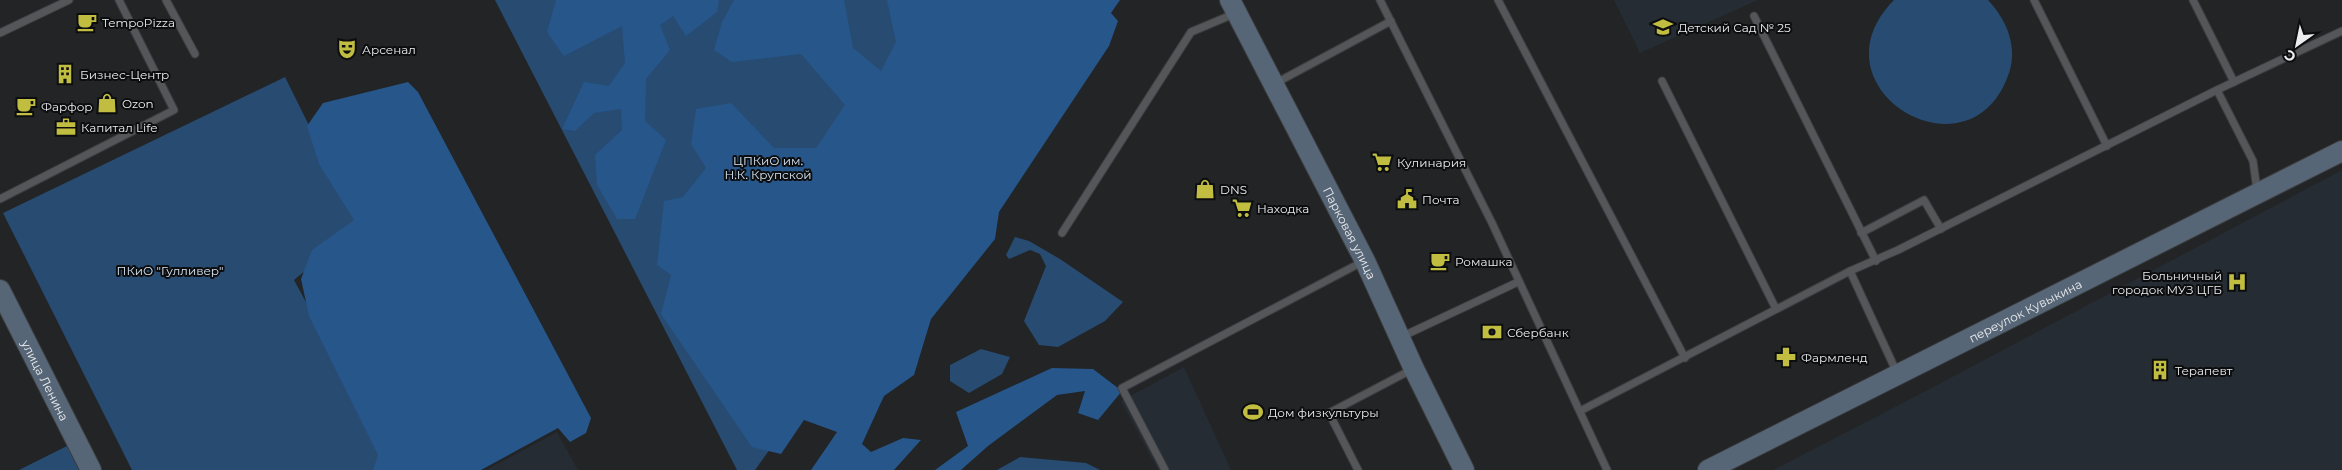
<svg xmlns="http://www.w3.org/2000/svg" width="2342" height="470" font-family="Montserrat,sans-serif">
	<rect width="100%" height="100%" fill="#222426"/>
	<g fill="#262c33">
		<polygon points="1614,0 1758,0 1640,53"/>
		<polygon points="2342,170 2342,470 1773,470 1922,393"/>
		<polygon points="1184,367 1231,470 1158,470 1121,401"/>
		<polygon points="557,432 578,470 486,470"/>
	</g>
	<g fill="#284b72">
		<polygon points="495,0 1094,0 755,470 737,470"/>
		<path d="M1894,0H1988C2006,19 2018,46 2009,73C1971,186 1807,88 1894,0Z"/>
		<polygon points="285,77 359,226 294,280 397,470 132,470 3,213"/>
		<polygon points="1015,237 1029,241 1060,259 1123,302 1105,321 1058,347 1039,345 1024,321 1046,266 1040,254 1030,250 1009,259 1006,255"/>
		<polygon points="981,349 1010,357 1002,374 969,393 950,381 950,365"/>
		<polygon points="67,446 79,470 19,470"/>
		<polygon points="1020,457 1086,463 1100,470 997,470"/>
	</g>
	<g fill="#26568a">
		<polygon points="556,0 719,0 717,12 686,36 673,16 660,25 670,50 646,79 645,121 666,140 635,219 617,219 597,185 595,155 622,130 621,109 594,113 575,131 562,129 584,82 609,86 625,63 622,26 564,56 547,32"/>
		<polygon points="734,0 844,0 853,48 881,71 896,42 887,0 1120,0 1111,13 1118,21 1109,46 999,212 995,239 931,319 914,375 884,396 862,444 871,452 903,438 921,440 894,470 811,470 837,432 804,420 781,454 752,447 661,314 671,275 657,265 664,201 683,197 706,168 691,144 696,109 731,103 774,148 816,148 845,105 801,54 732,62 714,50 722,22"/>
		<polygon points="408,82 418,92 591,418 586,433 570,442 558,428 481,470 373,470 378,455 309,316 301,279 312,250 354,220 319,164 307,126 323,103"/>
		<polygon points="1052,368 1093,369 1122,391 1098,420 1078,413 1085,391 1057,395 988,446 961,470 935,470 968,446 956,412"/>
	</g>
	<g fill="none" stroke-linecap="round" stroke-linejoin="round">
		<defs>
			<g id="service">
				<polyline points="166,0 195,54"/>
				<polyline points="1380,0 1492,223 1607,470"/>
				<polyline points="1498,0 1685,358"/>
				<polyline points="2034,0 2107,146"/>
				<polyline points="2193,0 2234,82"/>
				<polyline points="1754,16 1876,261"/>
				<polyline points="0,33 69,0"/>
				<polyline points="1662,81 1776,309"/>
				<polyline points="1274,84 1391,21"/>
				<polyline points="2217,90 2253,161 2257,190"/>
				<polyline points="0,199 174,110 119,0"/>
				<polyline points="1062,233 1191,32 1236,13"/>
				<polyline points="1861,233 1924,200 1941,229"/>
				<polyline points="1850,271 1897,373"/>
				<polyline points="1401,337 1518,282"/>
				<polyline points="1580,411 1850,271 1898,250 2217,90 2342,31"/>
				<polyline points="1165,470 1122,388 1364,261"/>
				<polyline points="1358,470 1329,413 1411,370"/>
			</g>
			<g id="secondary">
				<path id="s1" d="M1230,0L1365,261L1414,369L1464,470"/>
				<path id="s2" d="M0,290L91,470"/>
				<path id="s3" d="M1708,470L2342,151"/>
			</g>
		</defs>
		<use href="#service" stroke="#3c3e40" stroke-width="9"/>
		<use href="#secondary" stroke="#3c3e40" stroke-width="22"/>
		<use href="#service" stroke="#545659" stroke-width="7"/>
		<use href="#secondary" stroke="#576677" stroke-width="20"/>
	</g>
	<defs>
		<symbol id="cafe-bare" viewBox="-9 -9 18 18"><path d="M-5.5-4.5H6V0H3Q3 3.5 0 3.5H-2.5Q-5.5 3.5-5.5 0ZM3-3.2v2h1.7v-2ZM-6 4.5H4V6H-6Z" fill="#c1bd40" stroke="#0c0d0e" stroke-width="2.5" paint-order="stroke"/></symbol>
		<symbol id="school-bare" viewBox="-9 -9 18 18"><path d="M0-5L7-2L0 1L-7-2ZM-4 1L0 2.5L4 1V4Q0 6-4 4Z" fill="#c1bd40" stroke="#0c0d0e" stroke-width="2.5" paint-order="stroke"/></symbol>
		<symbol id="theatre-bare" viewBox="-9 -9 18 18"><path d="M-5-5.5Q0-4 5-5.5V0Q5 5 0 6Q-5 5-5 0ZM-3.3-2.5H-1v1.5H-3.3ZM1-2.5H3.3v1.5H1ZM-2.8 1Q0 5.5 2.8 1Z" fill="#c1bd40" stroke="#0c0d0e" stroke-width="2.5" paint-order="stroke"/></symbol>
		<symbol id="building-bare" viewBox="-9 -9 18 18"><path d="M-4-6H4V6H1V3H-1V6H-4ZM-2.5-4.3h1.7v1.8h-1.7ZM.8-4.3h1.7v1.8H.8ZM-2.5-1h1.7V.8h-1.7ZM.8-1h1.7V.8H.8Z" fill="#c1bd40" stroke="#0c0d0e" stroke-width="2.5" paint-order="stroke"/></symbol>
		<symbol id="shop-bare" viewBox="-9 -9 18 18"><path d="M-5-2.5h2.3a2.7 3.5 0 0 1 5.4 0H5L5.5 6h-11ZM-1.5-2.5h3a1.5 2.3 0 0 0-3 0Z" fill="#c1bd40" stroke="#0c0d0e" stroke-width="2.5" paint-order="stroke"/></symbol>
		<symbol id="office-bare" viewBox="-9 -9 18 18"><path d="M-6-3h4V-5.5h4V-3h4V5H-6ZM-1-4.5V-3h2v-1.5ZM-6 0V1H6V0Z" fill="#c1bd40" stroke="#0c0d0e" stroke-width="2.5" paint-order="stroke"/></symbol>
		<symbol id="supermarket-bare" viewBox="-9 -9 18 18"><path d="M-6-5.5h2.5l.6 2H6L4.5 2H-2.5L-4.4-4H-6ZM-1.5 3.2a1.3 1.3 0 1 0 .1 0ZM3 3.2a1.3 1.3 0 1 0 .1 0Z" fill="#c1bd40" stroke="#0c0d0e" stroke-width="2.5" paint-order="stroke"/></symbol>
		<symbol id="civic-bare" viewBox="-9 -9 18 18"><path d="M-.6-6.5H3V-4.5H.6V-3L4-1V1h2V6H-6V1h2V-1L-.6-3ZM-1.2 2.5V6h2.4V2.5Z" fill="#c1bd40" stroke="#0c0d0e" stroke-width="2.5" paint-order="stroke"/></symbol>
		<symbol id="hospital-bare" viewBox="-9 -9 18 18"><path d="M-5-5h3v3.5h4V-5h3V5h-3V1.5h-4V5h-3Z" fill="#c1bd40" stroke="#0c0d0e" stroke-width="2.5" paint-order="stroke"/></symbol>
		<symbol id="bank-bare" viewBox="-9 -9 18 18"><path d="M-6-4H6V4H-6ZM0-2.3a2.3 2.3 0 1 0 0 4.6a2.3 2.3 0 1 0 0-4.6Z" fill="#c1bd40" stroke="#0c0d0e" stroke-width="2.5" paint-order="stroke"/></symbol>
		<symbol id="pharmacy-bare" viewBox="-9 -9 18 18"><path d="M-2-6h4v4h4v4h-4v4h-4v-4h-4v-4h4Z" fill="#c1bd40" stroke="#0c0d0e" stroke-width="2.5" paint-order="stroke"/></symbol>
		<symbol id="stadium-bare" viewBox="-9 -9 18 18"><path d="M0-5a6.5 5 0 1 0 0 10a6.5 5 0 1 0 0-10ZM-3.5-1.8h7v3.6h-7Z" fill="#c1bd40" stroke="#0c0d0e" stroke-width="2.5" paint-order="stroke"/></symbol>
	</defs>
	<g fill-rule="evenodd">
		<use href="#cafe-bare" x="73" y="8" width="28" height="28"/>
		<use href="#school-bare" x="1649" y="13" width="28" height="28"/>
		<use href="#theatre-bare" x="333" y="35" width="28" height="28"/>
		<use href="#building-bare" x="51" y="60" width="28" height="28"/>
		<use href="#shop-bare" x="93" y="89" width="28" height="28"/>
		<use href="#cafe-bare" x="12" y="92" width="28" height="28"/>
		<use href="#office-bare" x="52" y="113" width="28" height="28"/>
		<use href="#supermarket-bare" x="1368" y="148" width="28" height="28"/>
		<use href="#shop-bare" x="1191" y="175" width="28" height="28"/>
		<use href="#civic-bare" x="1393" y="185" width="28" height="28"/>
		<use href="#supermarket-bare" x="1228" y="194" width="28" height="28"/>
		<use href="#cafe-bare" x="1426" y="247" width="28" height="28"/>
		<use href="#hospital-bare" x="2223" y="268" width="28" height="28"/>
		<use href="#bank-bare" x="1478" y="318" width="28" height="28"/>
		<use href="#pharmacy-bare" x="1772" y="343" width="28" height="28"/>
		<use href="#building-bare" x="2146" y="356" width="28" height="28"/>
		<use href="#stadium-bare" x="1239" y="398" width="28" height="28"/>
	</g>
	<g text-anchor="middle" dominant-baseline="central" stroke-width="4" stroke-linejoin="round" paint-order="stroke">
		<g font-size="12" fill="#ebedef" stroke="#0c0d0e" text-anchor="start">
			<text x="102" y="22">TempoPizza</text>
			<text x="1678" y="27">Детский Сад № 25</text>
			<text x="362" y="49">Арсенал</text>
			<text x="80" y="74">Бизнес-Центр</text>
			<text x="122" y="103">Ozon</text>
			<text x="41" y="106">Фарфор</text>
			<text x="81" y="127">Капитал Life</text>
			<text x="1397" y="162">Кулинария</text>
			<text x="1220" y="189">DNS</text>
			<text x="1422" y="199">Почта</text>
			<text x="1257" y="208">Находка</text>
			<text x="1455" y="261">Ромашка</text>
			<text x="2222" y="275" text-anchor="end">Больничный<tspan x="2222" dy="14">городок МУЗ ЦГБ</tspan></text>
			<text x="1507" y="332">Сбербанк</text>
			<text x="1801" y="357">Фармленд</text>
			<text x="2175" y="370">Терапевт</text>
			<text x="1268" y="412">Дом физкультуры</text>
		</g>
		<g font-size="12" fill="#d7e4f4" stroke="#0c0d0e">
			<text x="768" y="160">ЦПКиО им.<tspan x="768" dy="14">Н.К. Крупской</tspan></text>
			<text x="170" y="270">ПКиО "Гулливер"</text>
		</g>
		<g font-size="12" fill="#ebedef" stroke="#0c0d0e">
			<text stroke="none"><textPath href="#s1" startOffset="262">Парковая улица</textPath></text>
			<text stroke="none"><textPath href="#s3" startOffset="355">переулок Кувыкина</textPath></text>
			<text stroke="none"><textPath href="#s2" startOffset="101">улица Ленина</textPath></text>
		</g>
	</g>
	<g transform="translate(2297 45) rotate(213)" stroke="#0c0d0e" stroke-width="4" paint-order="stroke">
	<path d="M0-4L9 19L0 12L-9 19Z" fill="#ebedef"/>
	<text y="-8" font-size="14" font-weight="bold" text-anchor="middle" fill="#ebedef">С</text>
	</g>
</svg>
